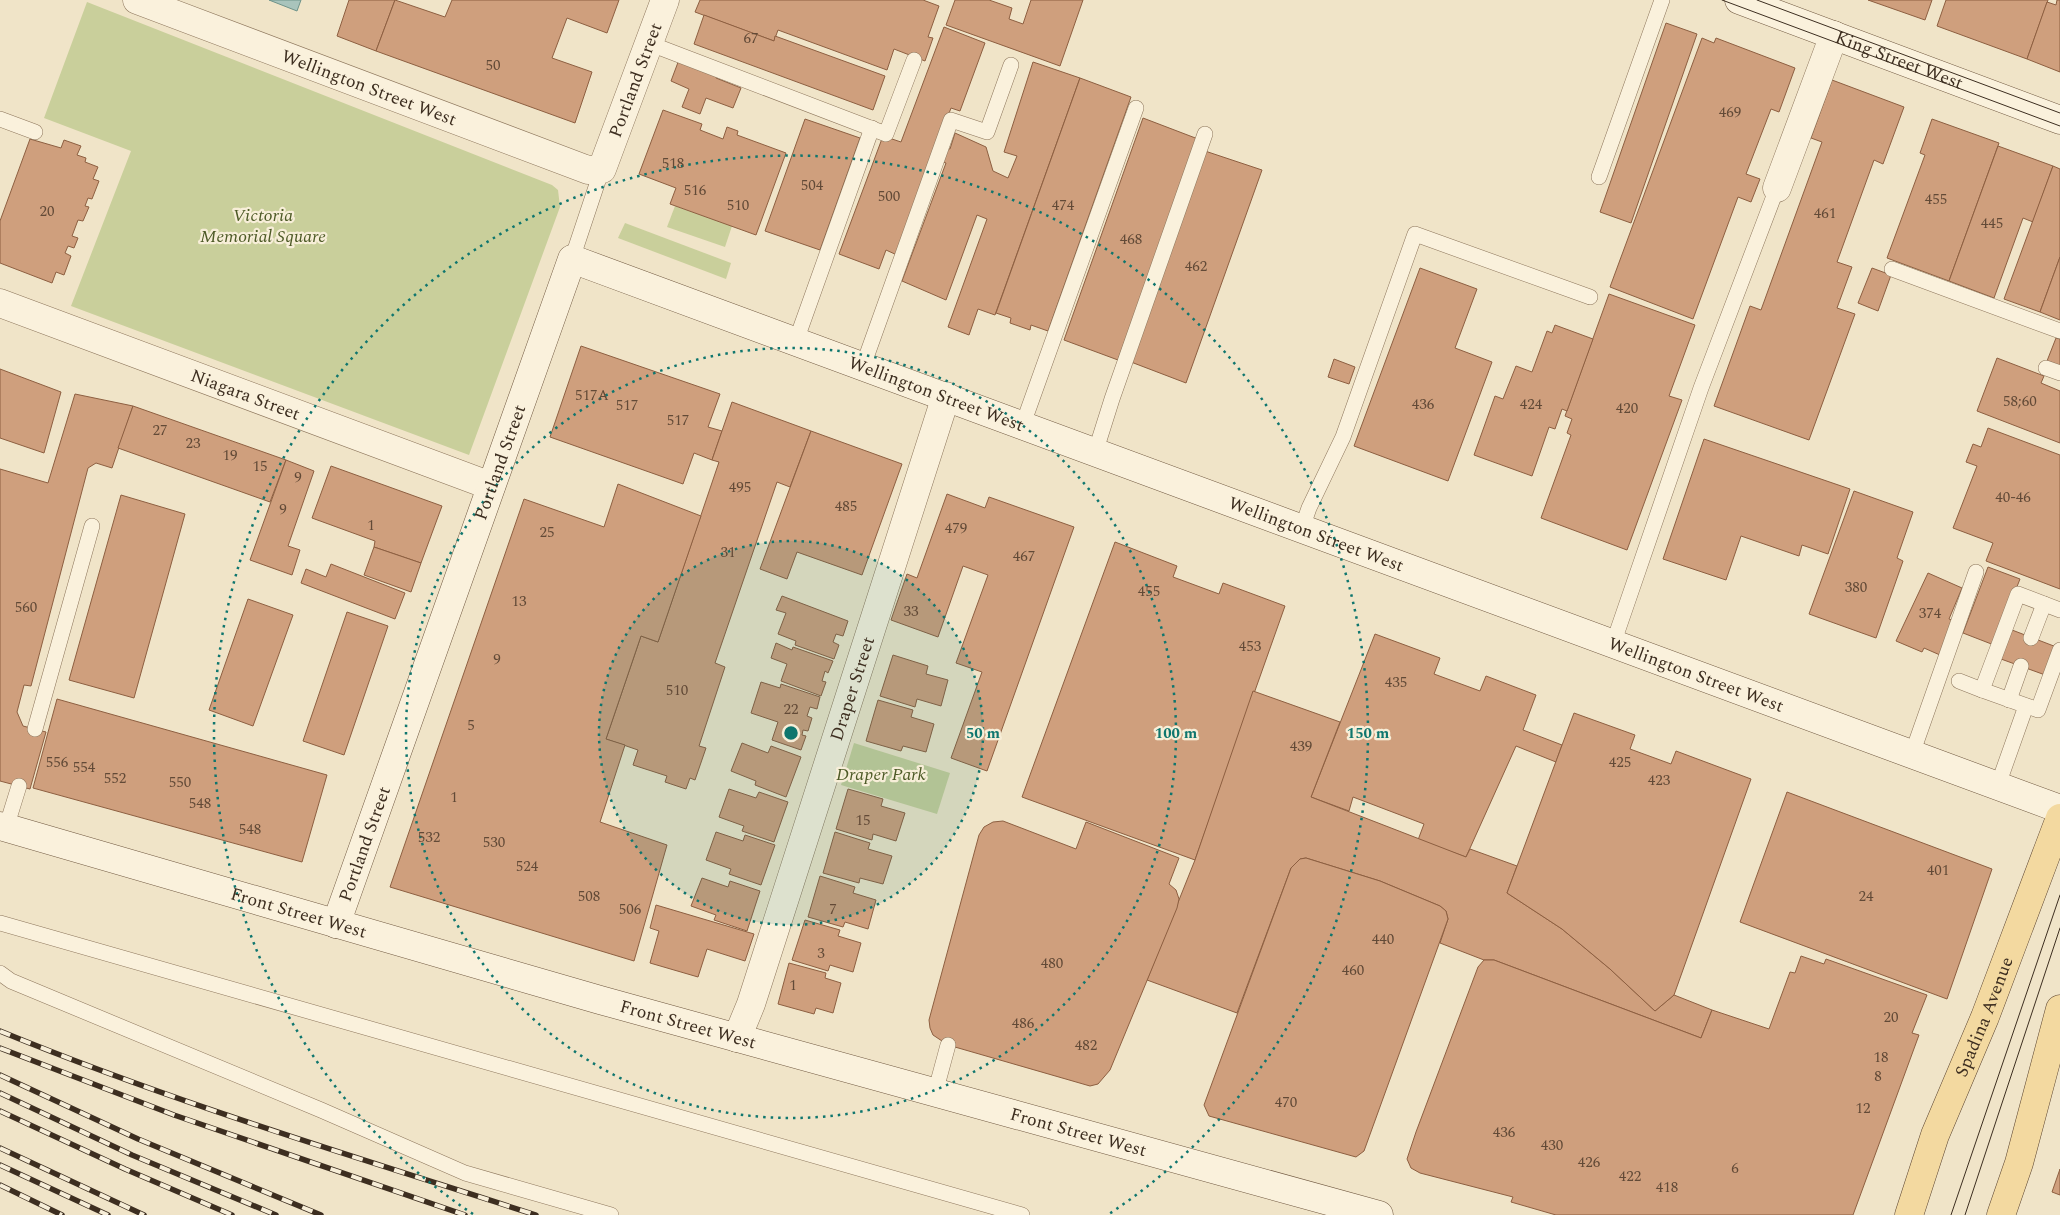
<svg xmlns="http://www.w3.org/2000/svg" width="2060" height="1215" font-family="Spectral,serif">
	<rect width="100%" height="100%" fill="#f0e4c8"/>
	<g fill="#c9cf9b">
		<polygon points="87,2 552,185 558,190 560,207 469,455 71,306 131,151 44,118"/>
		<polygon points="675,206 732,226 725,247 667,227"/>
		<polygon points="625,223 731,263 726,279 618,238"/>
		<polygon points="854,743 950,773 937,814 841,785"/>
	</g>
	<polygon fill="#a9c4bc" stroke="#6f938a" points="269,0 301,0 297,11"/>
	<g fill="#cf9f7d" stroke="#8d5f41">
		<polygon points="349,0 395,0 376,51 337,36"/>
		<polygon points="395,0 445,17 452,0 619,0 607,33 567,18 552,58 592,72 575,123 376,51"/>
		<polygon points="700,0 923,0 939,6 928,37 933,38 925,61 894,49 887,70 778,30 774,41 695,12"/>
		<polygon points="955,0 989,0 1012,8 1009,19 1023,24 1031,0 1083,0 1060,66 946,25"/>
		<polygon points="1868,0 1932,0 1925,20"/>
		<polygon points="1946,0 2048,0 2027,59 1937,26"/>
		<polygon points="2057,0 2060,0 2060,72 2027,59 2047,2 2056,5"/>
		<polygon points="704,15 774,41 775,36 885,76 873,110 694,44"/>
		<polygon points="1666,23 1697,34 1631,223 1600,212"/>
		<polygon points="944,27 985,43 960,111 951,108 897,255 886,250 879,269 839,254 883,136 901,142"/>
		<polygon points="1702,38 1714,43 1716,38 1795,68 1779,112 1771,109 1746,174 1760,179 1751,202 1738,197 1693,319 1610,287"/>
		<polygon points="680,57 718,73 716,78 741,88 733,108 706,98 700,114 682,107 689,89 671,81"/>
		<polygon points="1033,62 1080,78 995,315 978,309 969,335 948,327 987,219 977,215 946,300 902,281 946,163 939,161 944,148 950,149 955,133 986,147 993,171 1008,178 1017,156 1004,152"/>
		<polygon points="1080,78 1131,97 1048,331 1031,325 1030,330 1010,323 1011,318 996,313"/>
		<polygon points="1832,80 1904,107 1883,164 1874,160 1837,262 1852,267 1837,308 1855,314 1809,440 1714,406 1750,306 1761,310 1822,142 1811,138"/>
		<polygon points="663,110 702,124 700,130 723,139 727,127 738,131 737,135 786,153 756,235 670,204 676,188 639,174"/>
		<polygon points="1143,118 1198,139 1118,360 1064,340"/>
		<polygon points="805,119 860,138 820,250 765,231"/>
		<polygon points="1932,119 1999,143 1949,281 1887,258 1925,155 1920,153"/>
		<polygon points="30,139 61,148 64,140 81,146 77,155 86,158 85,162 98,167 93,179 99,181 92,199 88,198 85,206 89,207 83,221 78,220 72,236 78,238 74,248 68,246 65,253 71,256 64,275 56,272 52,283 0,263 0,221"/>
		<polygon points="1998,146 2053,166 2033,222 2023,218 1994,298 1949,281"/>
		<polygon points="1205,151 1262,170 1186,383 1131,362"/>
		<polygon points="2053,166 2060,169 2060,257 2040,312 2004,299"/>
		<polygon points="2060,257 2060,320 2040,312"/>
		<polygon points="1420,268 1477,289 1455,348 1492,362 1448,481 1354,446"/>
		<polygon points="1872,268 1891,275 1878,311 1858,303"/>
		<polygon points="1609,294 1695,325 1669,396 1682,400 1627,550 1541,518 1571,435 1567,433 1572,419 1565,416"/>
		<polygon points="1555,325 1593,339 1567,411 1562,409 1555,429 1549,427 1532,476 1474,455 1495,396 1503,399 1516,366 1532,372 1547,331 1552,333"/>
		<polygon points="2056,338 2060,339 2060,366 2047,361"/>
		<polygon points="581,346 720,394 708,427 722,431 712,460 694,453 683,484 550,437"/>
		<polygon points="1997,358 2044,376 2041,383 2060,391 2060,443 1977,411"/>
		<polygon points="1334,359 1355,367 1349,384 1328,377"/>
		<polygon points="0,369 61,392 44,453 0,438"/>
		<polygon points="75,394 133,406 112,468 96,463 88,468 31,686 24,685 17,712 23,726 46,732 30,789 0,781 0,469 48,483"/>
		<polygon points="732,402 811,431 790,487 777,482 715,663 725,667 699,746 706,748 695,780 690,778 686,789 665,782 667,776 633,765 638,750 606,739 641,636 658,642 719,462 712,460"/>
		<polygon points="133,406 286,460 270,502 118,448"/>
		<polygon points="1988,428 2060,455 2060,589 1986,561 1993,543 1953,528 1977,466 1966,462 1973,444 1981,447"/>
		<polygon points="811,431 902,464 862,575 797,552 787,579 760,569"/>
		<polygon points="1704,439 1850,489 1828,554 1802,545 1799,556 1741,536 1726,580 1663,559"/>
		<polygon points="286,460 314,471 288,546 300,550 292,575 250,560"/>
		<polygon points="331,466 442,506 421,563 374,547 375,541 312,518"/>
		<polygon points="618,484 701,516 658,642 641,636 606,739 625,745 600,822 667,845 634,961 390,887 524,499 604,527"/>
		<polygon points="1854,491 1913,512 1897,558 1903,561 1876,638 1809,614"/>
		<polygon points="947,494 985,508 989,497 1074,527 987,771 951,758 982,672 956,663 988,575 963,566 938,637 891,620 907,574 917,578"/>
		<polygon points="121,495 185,514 134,698 69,680"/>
		<polygon points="1115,542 1177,566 1173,577 1219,594 1223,583 1285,606 1195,860 1022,797"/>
		<polygon points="374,547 421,563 411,592 364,575"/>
		<polygon points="331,564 405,593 395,619 301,583 306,569 326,577"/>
		<polygon points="1988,567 2020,579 1994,645 1963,633"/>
		<polygon points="1928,573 1962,588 1949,619 1954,621 1940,655 1924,648 1922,652 1896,641"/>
		<polygon points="782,596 848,621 843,636 836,634 833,642 839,645 834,659 795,645 796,641 778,634 786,613 776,610"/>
		<polygon points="248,599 293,615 253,726 209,710"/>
		<polygon points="347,612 388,626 344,755 303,741"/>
		<polygon points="2012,630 2059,648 2048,676 2001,659"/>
		<polygon points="1375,634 1440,658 1434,674 1480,691 1486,676 1536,695 1523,730 1562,745 1556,762 1516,746 1466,857 1418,840 1424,824 1353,797 1349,811 1311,797"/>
		<polygon points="776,643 792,650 793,647 833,661 828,673 825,671 822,681 826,682 821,696 781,681 787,664 771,658"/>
		<polygon points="893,655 928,666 926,674 948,680 941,706 917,699 915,707 880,696"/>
		<polygon points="761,682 780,688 781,684 820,697 817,709 810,707 807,716 812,718 808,731 803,730 802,735 806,736 801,750 772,740 778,722 751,713"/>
		<polygon points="1253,691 1340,722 1311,797 1466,857 1470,849 1517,866 1507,893 1562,929 1610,969 1655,1011 1674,995 1712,1010 1701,1038 1494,960 1484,960 1440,943 1448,919 1446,911 1440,906 1380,881 1306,858 1300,859 1291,868 1237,1013 1147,980 1195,860"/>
		<polygon points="57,699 327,775 302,862 33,788"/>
		<polygon points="878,700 913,710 911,717 934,724 926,752 903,746 901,751 866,741"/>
		<polygon points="1574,713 1635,735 1630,749 1671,764 1676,751 1751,779 1674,995 1655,1011 1610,969 1562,929 1507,893"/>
		<polygon points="742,743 768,753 771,746 801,757 786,797 755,785 756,781 731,771"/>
		<polygon points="729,789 756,798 759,792 788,802 774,842 742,831 744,826 719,817"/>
		<polygon points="848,789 883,799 881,806 905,813 896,841 873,834 872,840 836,829"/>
		<polygon points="1787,792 1992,869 1947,999 1740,922"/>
		<polygon points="1003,821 1076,849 1086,822 1179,858 1169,884 1176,890 1179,899 1177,908 1110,1070 1098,1084 1090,1086 948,1045 933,1035 930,1028 929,1020 979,835 984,827 993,822"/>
		<polygon points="716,832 743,841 745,835 775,845 761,885 729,874 731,869 706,860"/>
		<polygon points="835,832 870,843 868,849 892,856 883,884 860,878 859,883 823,873"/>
		<polygon points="1306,858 1380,881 1440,906 1446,911 1448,919 1364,1151 1356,1157 1209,1116 1204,1105 1291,868 1300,859"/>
		<polygon points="820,876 855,887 853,893 876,900 868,929 845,922 843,927 808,917"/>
		<polygon points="702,878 728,887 730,881 760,891 747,931 714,920 716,915 691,906"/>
		<polygon points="656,905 754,934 745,961 707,949 698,977 650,963 659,931 650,928"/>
		<polygon points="805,920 840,930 838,936 861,943 853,972 830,965 828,971 792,960"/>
		<polygon points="1801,956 1824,964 1826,959 1927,995 1912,1033 1919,1035 1853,1215 1556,1215 1511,1202 1513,1197 1420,1173 1411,1168 1407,1159 1416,1132 1478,967 1484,960 1494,960 1701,1038 1712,1010 1769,1029 1790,972 1795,973"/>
		<polygon points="789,963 826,973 825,978 841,983 833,1013 816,1008 814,1014 778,1004"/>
		<polygon points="2060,1169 2060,1195 2052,1192"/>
	</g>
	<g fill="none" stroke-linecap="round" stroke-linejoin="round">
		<defs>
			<g id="lane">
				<polyline points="648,43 886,134 914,60"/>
				<polyline points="0,119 35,132"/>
				<polyline points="1599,177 1662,0"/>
				<polyline points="572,259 602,169"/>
				<polyline points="1892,269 2060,331"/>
				<polyline points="796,341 872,128"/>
				<polyline points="863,366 951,120 987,132 1011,65"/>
				<polyline points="2046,368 2060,373"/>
				<polyline points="1023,424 1136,108"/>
				<polyline points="1095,453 1112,399 1205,134"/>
				<polyline points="1302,528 1309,508 1343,437 1415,234 1590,297"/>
				<polyline points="2060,610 2018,594 1982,690 2038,710 2060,650"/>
				<polyline points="2031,638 2044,604"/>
				<polyline points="1613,644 1701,388 1777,188"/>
				<polyline points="1959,681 1982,690"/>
				<polyline points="2009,700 2021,666"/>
				<polyline points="35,729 92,526"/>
				<polyline points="1912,754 1976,572"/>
				<polyline points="1998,785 2026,706"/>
				<polyline points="6,828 19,786"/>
				<polyline points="0,923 1022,1215"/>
				<polyline points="0,973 11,981 321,1110 465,1173 611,1215"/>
				<polyline points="935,1093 948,1045"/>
			</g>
			<g id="street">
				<path id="s1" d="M137,0L588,170L602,169L665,0"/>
				<polyline points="1777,188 1834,35"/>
				<path id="s2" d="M0,303L491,486"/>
				<path id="s3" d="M737,1038L751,1004L946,396"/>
			</g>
			<g id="secondary">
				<path id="s4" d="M1739,0L2060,120"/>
				<path id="s5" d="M0,826L600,1000L1379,1215"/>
				<path id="s6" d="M336,924L572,259L2060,809"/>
			</g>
			<g id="primary">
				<path id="s7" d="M1909,1215L1935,1135L1985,1017L2060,818"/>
				<polyline points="2001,1215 2019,1163 2060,1009"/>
			</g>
		</defs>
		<use href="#lane" stroke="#8d765c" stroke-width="16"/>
		<use href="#street" stroke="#8d765c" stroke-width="29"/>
		<use href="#secondary" stroke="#6f573f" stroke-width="29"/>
		<use href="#primary" stroke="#5b4430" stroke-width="29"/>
		<use href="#lane" stroke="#faf1dc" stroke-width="15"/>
		<use href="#street" stroke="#faf1dc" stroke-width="28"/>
		<use href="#secondary" stroke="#faf1dc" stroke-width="28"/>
		<use href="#primary" stroke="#f3d9a0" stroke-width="28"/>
		<g stroke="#3d2e20" stroke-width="1">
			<polyline points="1722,0 2060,126"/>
			<polyline points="1757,0 2060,113"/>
			<polyline points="1951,1215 2060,895"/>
			<polyline points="1965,1215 2060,928"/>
		</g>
		<defs>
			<g id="rail">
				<path d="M0,1031C175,1103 356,1157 536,1215"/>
				<polyline points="0,1048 174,1115 465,1215"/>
				<polyline points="0,1075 138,1139 321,1215"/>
				<polyline points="0,1093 132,1155 276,1215"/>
				<polyline points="0,1111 125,1169 232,1215"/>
				<polyline points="0,1148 144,1215"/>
				<polyline points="0,1165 108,1215"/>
				<polyline points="0,1185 62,1215"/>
			</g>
		</defs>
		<use href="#rail" stroke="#3d2e20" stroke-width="5.5"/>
		<use href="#rail" stroke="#f7eed8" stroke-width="4" stroke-dasharray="11" stroke-linecap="butt"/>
	</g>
	<circle cx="791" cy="733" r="192" fill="#0f766e" fill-opacity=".12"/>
	<g fill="none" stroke="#0f766e" stroke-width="2.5" stroke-dasharray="2.5 5">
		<circle cx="791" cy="733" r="192"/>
		<circle cx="791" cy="733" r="385"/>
		<path d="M473 1214A577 577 0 1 1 1109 1214"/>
	</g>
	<g text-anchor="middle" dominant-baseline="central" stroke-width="4.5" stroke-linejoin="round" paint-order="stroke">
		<g font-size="15" fill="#624a37">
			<text x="751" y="38">67</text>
			<text x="493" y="65">50</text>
			<text x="1730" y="112">469</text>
			<text x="673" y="163">518</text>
			<text x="812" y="185">504</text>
			<text x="695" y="190">516</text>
			<text x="889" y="196">500</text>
			<text x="1936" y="199">455</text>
			<text x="738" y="205">510</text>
			<text x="1063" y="205">474</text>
			<text x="47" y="211">20</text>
			<text x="1825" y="213">461</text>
			<text x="1992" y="223">445</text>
			<text x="1131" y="239">468</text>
			<text x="1196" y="266">462</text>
			<text x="592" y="395">517A</text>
			<text x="2020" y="401">58;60</text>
			<text x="1423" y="404">436</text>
			<text x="1531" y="404">424</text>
			<text x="627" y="405">517</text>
			<text x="1627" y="408">420</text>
			<text x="678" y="420">517</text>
			<text x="160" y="430">27</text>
			<text x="193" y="443">23</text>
			<text x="230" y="455">19</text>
			<text x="260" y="466">15</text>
			<text x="298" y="477">9</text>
			<text x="740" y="487">495</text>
			<text x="2013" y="497">40-46</text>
			<text x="846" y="506">485</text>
			<text x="283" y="509">9</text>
			<text x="371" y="525">1</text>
			<text x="956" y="528">479</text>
			<text x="547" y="532">25</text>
			<text x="728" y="552">31</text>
			<text x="1024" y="556">467</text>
			<text x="1856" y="587">380</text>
			<text x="1149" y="591">455</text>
			<text x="519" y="601">13</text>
			<text x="26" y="607">560</text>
			<text x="911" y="611">33</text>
			<text x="1930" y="613">374</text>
			<text x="1250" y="646">453</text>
			<text x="497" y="659">9</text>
			<text x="1396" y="682">435</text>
			<text x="677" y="690">510</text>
			<text x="791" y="709">22</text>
			<text x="471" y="725">5</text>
			<text x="1301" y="746">439</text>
			<text x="57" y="762">556</text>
			<text x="1620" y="762">425</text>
			<text x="84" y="767">554</text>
			<text x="115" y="778">552</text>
			<text x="1659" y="780">423</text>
			<text x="180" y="782">550</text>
			<text x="454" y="797">1</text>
			<text x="200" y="803">548</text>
			<text x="863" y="820">15</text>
			<text x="250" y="829">548</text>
			<text x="429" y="837">532</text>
			<text x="494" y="842">530</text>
			<text x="527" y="866">524</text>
			<text x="1938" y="870">401</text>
			<text x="589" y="896">508</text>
			<text x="1866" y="896">24</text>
			<text x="630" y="909">506</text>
			<text x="833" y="909">7</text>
			<text x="1383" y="939">440</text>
			<text x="821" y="953">3</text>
			<text x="1052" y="963">480</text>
			<text x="1353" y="970">460</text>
			<text x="793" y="985">1</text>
			<text x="1891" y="1017">20</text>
			<text x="1023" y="1023">486</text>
			<text x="1086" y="1045">482</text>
			<text x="1881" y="1057">18</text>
			<text x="1878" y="1076">8</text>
			<text x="1286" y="1102">470</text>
			<text x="1863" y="1108">12</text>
			<text x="1504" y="1132">436</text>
			<text x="1552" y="1145">430</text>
			<text x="1589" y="1162">426</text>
			<text x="1735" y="1168">6</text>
			<text x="1630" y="1176">422</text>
			<text x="1667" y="1187">418</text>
		</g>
		<g font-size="18" fill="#3d2e20" stroke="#f7eed8">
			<text stroke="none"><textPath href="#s4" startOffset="171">King Street West</textPath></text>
			<text stroke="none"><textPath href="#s1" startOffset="591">Portland Street</textPath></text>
			<text stroke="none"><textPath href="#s1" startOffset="248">Wellington Street West</textPath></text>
			<text stroke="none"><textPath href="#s6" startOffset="1094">Wellington Street West</textPath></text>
			<text stroke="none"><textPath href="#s2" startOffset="262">Niagara Street</textPath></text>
			<text stroke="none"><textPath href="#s6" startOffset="490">Portland Street</textPath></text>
			<text stroke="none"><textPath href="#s6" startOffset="1499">Wellington Street West</textPath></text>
			<text stroke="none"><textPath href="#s6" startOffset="1904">Wellington Street West</textPath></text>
			<text stroke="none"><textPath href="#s3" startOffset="368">Draper Street</textPath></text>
			<text stroke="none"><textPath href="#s6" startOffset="85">Portland Street</textPath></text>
			<text stroke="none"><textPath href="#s5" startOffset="311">Front Street West</textPath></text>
			<text stroke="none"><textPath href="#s7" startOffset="212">Spadina Avenue</textPath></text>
			<text stroke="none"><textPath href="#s5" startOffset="716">Front Street West</textPath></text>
			<text stroke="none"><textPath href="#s5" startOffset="1121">Front Street West</textPath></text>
		</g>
		<g font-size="18" font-style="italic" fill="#4d5a26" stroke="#f7eed8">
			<text x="263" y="215">Victoria<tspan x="263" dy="21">Memorial Square</tspan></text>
			<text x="881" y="774">Draper Park</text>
		</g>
	</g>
	<circle cx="791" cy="733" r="8" fill="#0f766e" stroke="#f7eed8" stroke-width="2.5"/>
	<g font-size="15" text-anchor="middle" font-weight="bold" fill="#0f766e" stroke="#f7eed8" stroke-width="4.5" stroke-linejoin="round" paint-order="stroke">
		<text x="983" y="738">50 m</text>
		<text x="1176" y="738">100 m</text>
		<text x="1368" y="738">150 m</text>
	</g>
</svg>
